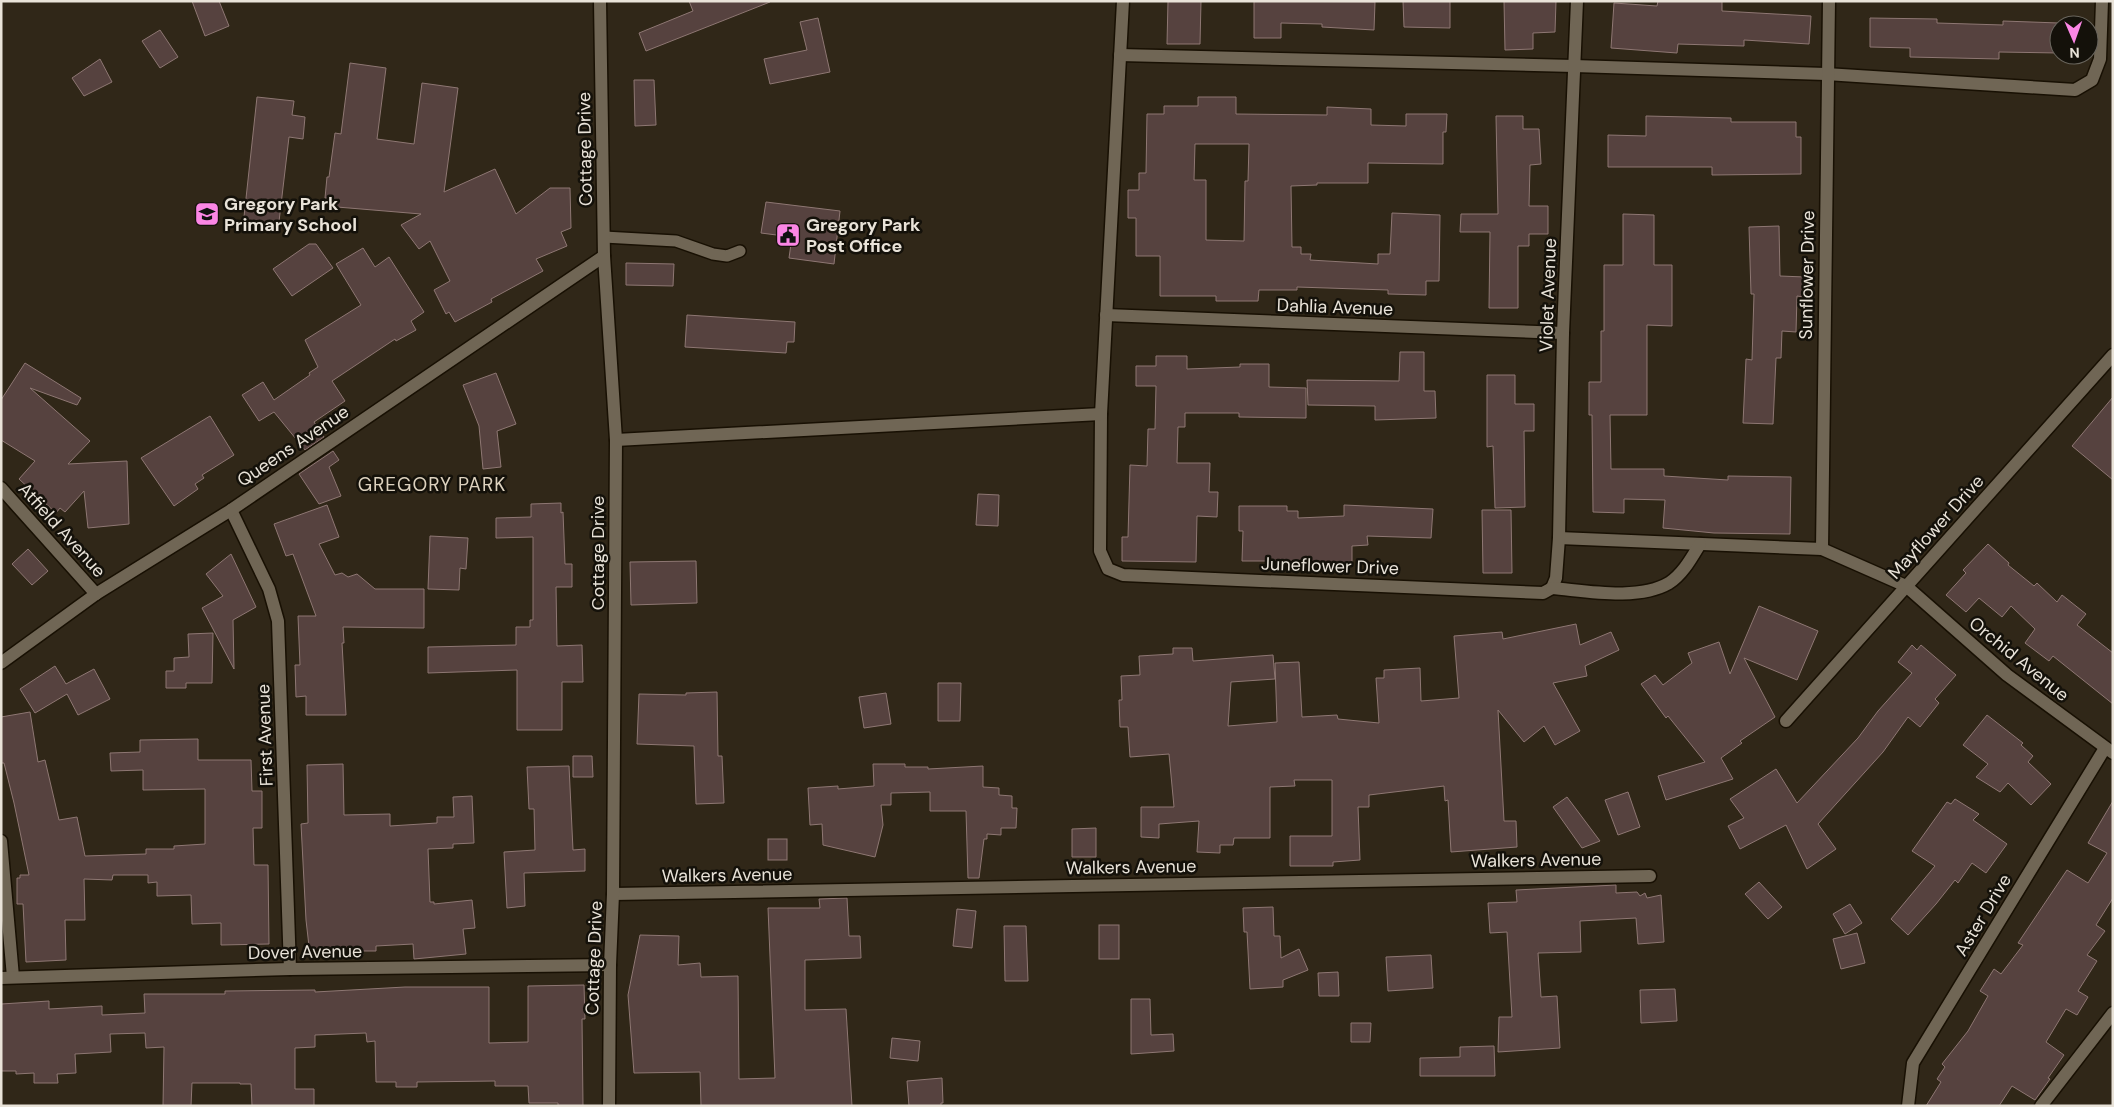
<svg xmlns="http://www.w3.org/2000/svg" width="2114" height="1107" font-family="'DM Sans',sans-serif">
	<rect width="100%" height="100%" fill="#302718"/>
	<g fill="#56423f" stroke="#8e7773" fill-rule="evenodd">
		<polygon points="192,1 219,1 229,26 205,36"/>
		<polygon points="689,1 770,1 770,2 646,51 639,33 693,11"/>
		<polygon points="1168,1 1201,1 1200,44 1167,44"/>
		<polygon points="1254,1 1375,2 1374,30 1322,27 1322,24 1281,23 1281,38 1254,38"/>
		<polygon points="1403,1 1450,1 1450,28 1404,27"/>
		<polygon points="1504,1 1556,1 1555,32 1533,33 1533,49 1505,50"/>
		<polygon points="1658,1 1722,1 1722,11 1811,16 1809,44 1744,40 1744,46 1678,44 1677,53 1611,48 1614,3 1657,6"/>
		<polygon points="818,18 830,72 770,84 764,59 807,50 800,22"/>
		<polygon points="1870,18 1937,19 1937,23 2003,25 2003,21 2059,23 2059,53 1999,52 1999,59 1910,57 1910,48 1870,47"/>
		<polygon points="160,30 178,57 160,68 142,41"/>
		<polygon points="100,59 112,82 84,96 72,78"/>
		<polygon points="350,63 386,68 377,139 414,144 422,83 458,88 444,192 495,169 516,214 550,188 570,188 571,228 561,232 567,246 536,259 543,271 491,299 492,302 455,322 449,312 446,314 434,290 450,281 430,241 419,249 401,225 421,214 337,207 338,199 325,198 327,177 329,177 335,133 341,134"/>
		<polygon points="634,80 654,80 656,125 635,126"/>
		<polygon points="257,97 294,101 292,115 305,117 303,139 289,137 278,230 243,226"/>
		<path d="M1198,97H1236V114L1327,115V107L1371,109V125L1406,126V114H1447L1446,132H1443V164L1368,163V183H1317V185L1291,186L1292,247H1301V254H1311L1310,260L1378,264V254H1390L1392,213L1440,215L1439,281H1426V295L1388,294V290L1297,287V290H1259L1258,301H1216V296H1160V256H1136V218H1128V190H1139V173H1146L1147,114H1164V106H1198ZM1195,144H1249L1248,181H1245L1244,241L1206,240V180H1194Z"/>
		<polygon points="1496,116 1523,116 1523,129 1539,129 1541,164 1530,165 1529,206 1548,206 1548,234 1529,234 1529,246 1518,246 1518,308 1489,308 1490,232 1460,232 1461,214 1498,214"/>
		<polygon points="1646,116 1731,118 1731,122 1796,122 1796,137 1801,137 1801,174 1712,175 1712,167 1608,167 1608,135 1646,136"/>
		<polygon points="766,202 840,211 834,264 789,258 792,237 761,233"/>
		<polygon points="1623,214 1654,215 1654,265 1672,265 1672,326 1647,325 1647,415 1610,415 1611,469 1664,469 1664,476 1728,480 1728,476 1791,477 1790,534 1714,533 1663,528 1665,500 1624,499 1624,513 1593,512 1592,415 1589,415 1589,382 1601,382 1601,331 1604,331 1604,265 1623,265"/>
		<polygon points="1779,226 1780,276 1805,277 1804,297 1797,296 1796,332 1782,331 1781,358 1776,358 1773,424 1743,423 1746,359 1752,360 1754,294 1751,294 1749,227"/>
		<polygon points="309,244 316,244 333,268 292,296 273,269"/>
		<polygon points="363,248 375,267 389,257 424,312 411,321 416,330 396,341 395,339 332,381 345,401 314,422 324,437 305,450 274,412 259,421 242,395 263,382 274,400 310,375 309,373 318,367 305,340 361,305 336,264"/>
		<polygon points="626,263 674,264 673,286 626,285"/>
		<polygon points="687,315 795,322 794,342 787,342 786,353 685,347"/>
		<polygon points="1400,352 1424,352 1424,391 1435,391 1436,418 1375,420 1375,406 1308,405 1307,380 1399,381"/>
		<polygon points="1156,356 1187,356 1187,369 1240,367 1240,364 1269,364 1269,387 1306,388 1306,418 1239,417 1239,413 1185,413 1185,427 1178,427 1177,463 1210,463 1209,492 1218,492 1217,517 1197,516 1196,562 1122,561 1122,537 1128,537 1130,465 1147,466 1148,429 1155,429 1156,386 1136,386 1136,366 1156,366"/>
		<polygon points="25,363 81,398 77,405 30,388 90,441 68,464 127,461 129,524 88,528 84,491 65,512 60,508 56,513 19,479 35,461 1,440 1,400"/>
		<polygon points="496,373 516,424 497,431 501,467 483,469 479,426 463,385"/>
		<polygon points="1487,375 1515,375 1515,404 1534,404 1534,431 1524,431 1525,507 1495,508 1493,446 1487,447"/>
		<polygon points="2113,397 2113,480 2072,446"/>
		<polygon points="210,416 234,455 202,475 204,478 195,484 198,489 174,506 141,458"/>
		<polygon points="333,451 339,460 329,467 341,496 319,504 299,474"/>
		<polygon points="978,494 999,495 998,526 976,525"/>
		<polygon points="561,503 561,513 563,512 565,564 572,564 572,587 556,587 557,646 582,645 583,682 562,682 562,730 517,730 517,670 428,673 428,647 516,645 516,627 530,627 530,620 533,620 533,537 496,538 496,518 531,517 531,504"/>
		<polygon points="327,505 339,537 319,544 335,575 342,573 348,577 357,574 375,589 424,589 424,628 343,627 344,643 342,643 346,715 306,715 306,696 296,697 295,665 300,665 298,616 316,616 293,554 286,556 274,524"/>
		<polygon points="1344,505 1433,509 1431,538 1367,536 1368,545 1352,546 1352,563 1294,564 1294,561 1242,561 1243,531 1239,531 1239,506 1287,506 1287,511 1298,511 1298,518 1344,516"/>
		<polygon points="1482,510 1511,510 1512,573 1483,573"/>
		<polygon points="430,536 468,538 466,569 460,568 459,590 428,589"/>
		<polygon points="1988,544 2009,563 2008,565 2034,586 2037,583 2057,602 2062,595 2086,614 2077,625 2113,653 2113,704 2053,656 2049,661 2025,643 2035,629 2011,606 2002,617 1979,598 1966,612 1946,595 1966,573 1963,570"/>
		<polygon points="28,549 48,571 32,585 12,564"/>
		<polygon points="231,554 256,607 233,620 234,669 202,608 223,596 206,574"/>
		<polygon points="696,561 697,603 631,605 630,562"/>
		<polygon points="1759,606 1818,631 1797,680 1744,658 1775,717 1740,741 1742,743 1721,758 1733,779 1666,800 1658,776 1705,762 1668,716 1666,718 1641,684 1655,675 1663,685 1692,663 1688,653 1719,642 1730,674"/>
		<polygon points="1576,624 1580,645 1611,632 1619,650 1585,666 1587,676 1553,683 1580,731 1555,745 1544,726 1524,742 1498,710 1504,821 1516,821 1517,847 1451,852 1448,800 1445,801 1444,786 1369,795 1369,807 1358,807 1360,860 1333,862 1333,866 1290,866 1290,836 1332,836 1332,780 1294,780 1295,786 1270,787 1270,838 1234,838 1233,845 1220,845 1220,853 1197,852 1199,821 1159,824 1159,838 1141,837 1141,807 1174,807 1169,754 1130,757 1128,727 1120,727 1119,700 1122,700 1121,676 1140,675 1139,656 1173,654 1173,648 1192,648 1193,661 1273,655 1275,679 1231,682 1228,726 1277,722 1275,663 1299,662 1302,717 1337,715 1338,719 1379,723 1376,678 1384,678 1384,670 1420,668 1421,701 1459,698 1454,636 1502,632 1503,639"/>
		<polygon points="213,633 212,683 186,683 186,688 166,688 166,671 174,671 174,658 189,657 188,634"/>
		<polygon points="1912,645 1917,650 1921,645 1956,675 1935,699 1939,703 1920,727 1908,717 1883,752 1818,824 1836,849 1807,869 1786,825 1740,849 1728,826 1744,818 1730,799 1776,769 1797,803 1858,738 1878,711 1912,673 1898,662"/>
		<polygon points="55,666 66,684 94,669 110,699 78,715 67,694 35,713 20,689"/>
		<polygon points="938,683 961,683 960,721 938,721"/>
		<polygon points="717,692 718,756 722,756 724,803 696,804 694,746 637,744 639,694 686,695 686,693"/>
		<polygon points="886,693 891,724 864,728 859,697"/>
		<polygon points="30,712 38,762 45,760 59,820 77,817 85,856 146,854 146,849 174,849 174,846 205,844 205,789 143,790 143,770 111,771 110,753 140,752 140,740 198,739 198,760 251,760 252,791 262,791 262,828 253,828 254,865 268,865 269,944 221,945 221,923 192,924 191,895 157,896 157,882 148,883 148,875 113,875 112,880 84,879 85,920 65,920 66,960 26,962 23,904 17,904 17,878 20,878 20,875 29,875 14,803 4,763 1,763 1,717"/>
		<polygon points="1987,715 2023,743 2021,745 2033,756 2028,762 2051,784 2031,805 2008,783 2000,792 1976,777 1988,764 1963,745"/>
		<polygon points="573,756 592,756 593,777 573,777"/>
		<polygon points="343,764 344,815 390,814 390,826 437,823 437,817 454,817 453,797 472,796 474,843 453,844 453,848 428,849 430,902 434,902 434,904 472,900 475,928 463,929 466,954 414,959 413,944 376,946 376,951 362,951 363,955 310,955 306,920 301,824 308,823 307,765"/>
		<polygon points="873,764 905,764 905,767 928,767 928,769 983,766 983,787 999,788 999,795 1012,796 1012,808 1017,808 1016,828 1001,828 1001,835 987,834 987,839 984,839 979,878 968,878 966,811 930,811 930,792 891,793 891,805 881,805 883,825 875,857 823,845 822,824 810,825 808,788 838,786 838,789 874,786"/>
		<polygon points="569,766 573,850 585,849 585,871 524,873 525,906 507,908 504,852 535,850 534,809 529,809 527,767"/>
		<polygon points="1628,792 1640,827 1618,835 1605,800"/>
		<polygon points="1567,797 1600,841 1582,848 1553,807"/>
		<polygon points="1955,799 1979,814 1973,820 2007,844 1986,873 1972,863 1958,883 1955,880 1936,904 1908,935 1891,919 1935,866 1912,851 1947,802 1951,804"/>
		<polygon points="2113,801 2113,898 2096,925 2105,931 2087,955 2097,961 2078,991 2088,997 2077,1015 2066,1009 2046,1042 2064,1055 2048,1078 2050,1079 2035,1100 2012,1086 1999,1106 1926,1106 1941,1082 1937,1079 1945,1067 1942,1064 1968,1031 1988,996 1980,991 1994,969 2001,974 2023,945 2018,943 2067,870 2088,883 2107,853 2088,843"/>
		<polygon points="1096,828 1096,857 1072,857 1072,829"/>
		<rect x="768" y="839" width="19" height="21"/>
		<polygon points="1759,882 1782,907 1768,919 1745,894"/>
		<polygon points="1616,885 1616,893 1637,892 1640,896 1645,893 1647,898 1661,895 1664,942 1638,944 1636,918 1580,921 1581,952 1538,953 1541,997 1557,996 1560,1048 1498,1052 1499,1017 1512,1017 1507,932 1490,933 1488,903 1517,902 1516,890"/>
		<polygon points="847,898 849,936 860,936 861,958 805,960 805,1010 846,1009 852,1106 701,1106 700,1072 634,1073 628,995 640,935 679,936 678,965 700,963 701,977 738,976 739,1079 775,1078 768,908 820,908 819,899"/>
		<polygon points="1850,904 1862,923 1845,934 1833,914"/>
		<polygon points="1273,907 1274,936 1280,936 1281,958 1299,949 1308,970 1283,980 1283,987 1250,989 1247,932 1244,932 1243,908"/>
		<polygon points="957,909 976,911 972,948 953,946"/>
		<rect x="1099" y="925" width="20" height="34"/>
		<polygon points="1004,926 1026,926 1028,981 1005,981"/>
		<polygon points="1857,933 1865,963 1841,969 1833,939"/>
		<polygon points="1431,955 1433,988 1388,991 1386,957"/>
		<polygon points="1338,972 1339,996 1319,996 1318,973"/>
		<polygon points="584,985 585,1019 582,1019 583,1106 558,1106 558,1103 529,1103 528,1086 495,1086 495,1081 417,1082 417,1087 396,1087 396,1082 376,1082 375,1041 367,1042 366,1033 315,1035 315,1047 295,1048 295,1089 314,1089 314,1106 252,1106 251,1084 240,1084 240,1083 192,1083 191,1106 163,1106 164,1047 146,1048 145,1033 110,1034 111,1052 75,1054 76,1073 57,1074 58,1083 34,1083 34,1073 16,1074 16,1071 1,1071 1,1004 49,1001 49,1009 102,1006 102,1015 145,1013 144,994 225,994 225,991 315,990 315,992 405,987 489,987 489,1043 528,1042 528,986"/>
		<polygon points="1675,989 1677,1021 1641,1023 1640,990"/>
		<polygon points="1131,999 1150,999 1151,1035 1173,1034 1174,1051 1131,1054"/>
		<polygon points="1351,1023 1371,1023 1370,1042 1351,1042"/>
		<polygon points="892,1038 920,1041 918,1061 890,1058"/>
		<polygon points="1494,1046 1495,1076 1420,1076 1420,1058 1460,1057 1460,1047"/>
		<polygon points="942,1078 943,1103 941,1103 941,1106 909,1106 907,1081"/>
	</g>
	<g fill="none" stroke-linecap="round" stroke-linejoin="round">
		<defs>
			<polyline id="service" points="604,237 676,241 713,254 727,256 740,251"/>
			<g id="minor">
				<polyline points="1123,1 1101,414 1100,551 1108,569 1123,575 1543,593 1552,588"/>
				<polyline points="1120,55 1574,66 1826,74 2075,90 2092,80 2100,59 2102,1"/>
				<polyline points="1106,315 1563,333"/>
				<polyline points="616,440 1101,414"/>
				<polyline points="1,488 96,594"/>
				<polyline points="231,510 269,589 278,621 290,969"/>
				<polyline points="1559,538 1822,549 1906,586 2007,675 2113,753"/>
				<polyline points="1822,549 1829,1"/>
				<polyline points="1552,588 1556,578 1559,538 1563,333 1577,1"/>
				<path d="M1552,588C1587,591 1638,601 1669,583C1683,574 1692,557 1700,544"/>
				<polyline points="1,663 96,594 231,510 604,256"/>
				<polyline points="1786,721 2113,355"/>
				<polyline points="1,841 13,977"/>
				<polyline points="613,894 1650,876"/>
				<polyline points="1,978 290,969 610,965"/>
				<polyline points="1908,1106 1913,1063 2105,748"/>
				<polyline points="2041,1106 2113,1013"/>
			</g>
			<polyline id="tertiary" points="600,1 604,256 616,440 613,894 610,965 609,1106"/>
		</defs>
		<use href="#service" stroke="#181003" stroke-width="14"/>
		<use href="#minor" stroke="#181003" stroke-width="15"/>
		<use href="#tertiary" stroke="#181003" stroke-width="15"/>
		<use href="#service" stroke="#706655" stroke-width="11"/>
		<use href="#minor" stroke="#706655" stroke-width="12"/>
		<use href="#tertiary" stroke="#706655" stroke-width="12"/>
	</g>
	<defs>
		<symbol id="school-square" viewBox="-11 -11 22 22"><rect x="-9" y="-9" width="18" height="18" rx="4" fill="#fb86e5" stroke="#14110a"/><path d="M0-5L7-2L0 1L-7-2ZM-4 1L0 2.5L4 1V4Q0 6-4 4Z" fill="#111"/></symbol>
		<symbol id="civic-square" viewBox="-11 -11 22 22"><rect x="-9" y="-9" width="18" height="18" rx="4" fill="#fb86e5" stroke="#14110a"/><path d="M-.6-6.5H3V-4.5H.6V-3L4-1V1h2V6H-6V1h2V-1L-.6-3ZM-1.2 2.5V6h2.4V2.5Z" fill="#111"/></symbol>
	</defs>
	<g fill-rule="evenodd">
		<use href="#school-square" x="193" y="200" width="28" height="28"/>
		<use href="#civic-square" x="774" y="221" width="28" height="28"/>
	</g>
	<g text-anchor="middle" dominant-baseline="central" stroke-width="5" stroke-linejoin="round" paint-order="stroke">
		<g font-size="18" fill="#e9e3d9" stroke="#14110a">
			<text transform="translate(585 149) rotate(-91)">Cottage Drive</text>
			<text transform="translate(1807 275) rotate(-89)">Sunflower Drive</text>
			<text transform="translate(1548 295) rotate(-88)">Violet Avenue</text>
			<text transform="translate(1335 307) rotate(2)">Dahlia Avenue</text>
			<text transform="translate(293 446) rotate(-34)">Queens Avenue</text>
			<text transform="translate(1936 527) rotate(-48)">Mayflower Drive</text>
			<text transform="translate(62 530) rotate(48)">Atfield Avenue</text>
			<text transform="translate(598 553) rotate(-90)">Cottage Drive</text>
			<text transform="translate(1330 566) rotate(2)">Juneflower Drive</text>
			<text transform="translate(2019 659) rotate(39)">Orchid Avenue</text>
			<text transform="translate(265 735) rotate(-92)">First Avenue</text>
			<text transform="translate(1536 860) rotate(-1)">Walkers Avenue</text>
			<text transform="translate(1131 867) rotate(-1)">Walkers Avenue</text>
			<text transform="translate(727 875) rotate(-1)">Walkers Avenue</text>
			<text transform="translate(1983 915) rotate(-59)">Aster Drive</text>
			<text transform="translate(305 952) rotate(-1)">Dover Avenue</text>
			<text transform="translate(594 958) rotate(-88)">Cottage Drive</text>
		</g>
		<g font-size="18" font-weight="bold" fill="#e9e3d9" stroke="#14110a" text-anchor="start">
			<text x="224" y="204">Gregory Park<tspan x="224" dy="21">Primary School</tspan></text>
			<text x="806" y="225">Gregory Park<tspan x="806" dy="21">Post Office</tspan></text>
		</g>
		<g font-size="19" letter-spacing="1" fill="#dcd1be" stroke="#14110a">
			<text x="432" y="484">GREGORY PARK</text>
		</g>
	</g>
	<rect width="2114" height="1107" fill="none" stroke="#e9e3d9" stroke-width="5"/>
	<g transform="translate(2074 40) rotate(178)"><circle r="24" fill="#14110a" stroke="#69655d"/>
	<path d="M0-4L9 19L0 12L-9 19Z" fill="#fb86e5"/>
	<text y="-8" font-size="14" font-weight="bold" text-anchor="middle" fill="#e9e3d9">N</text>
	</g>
</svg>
